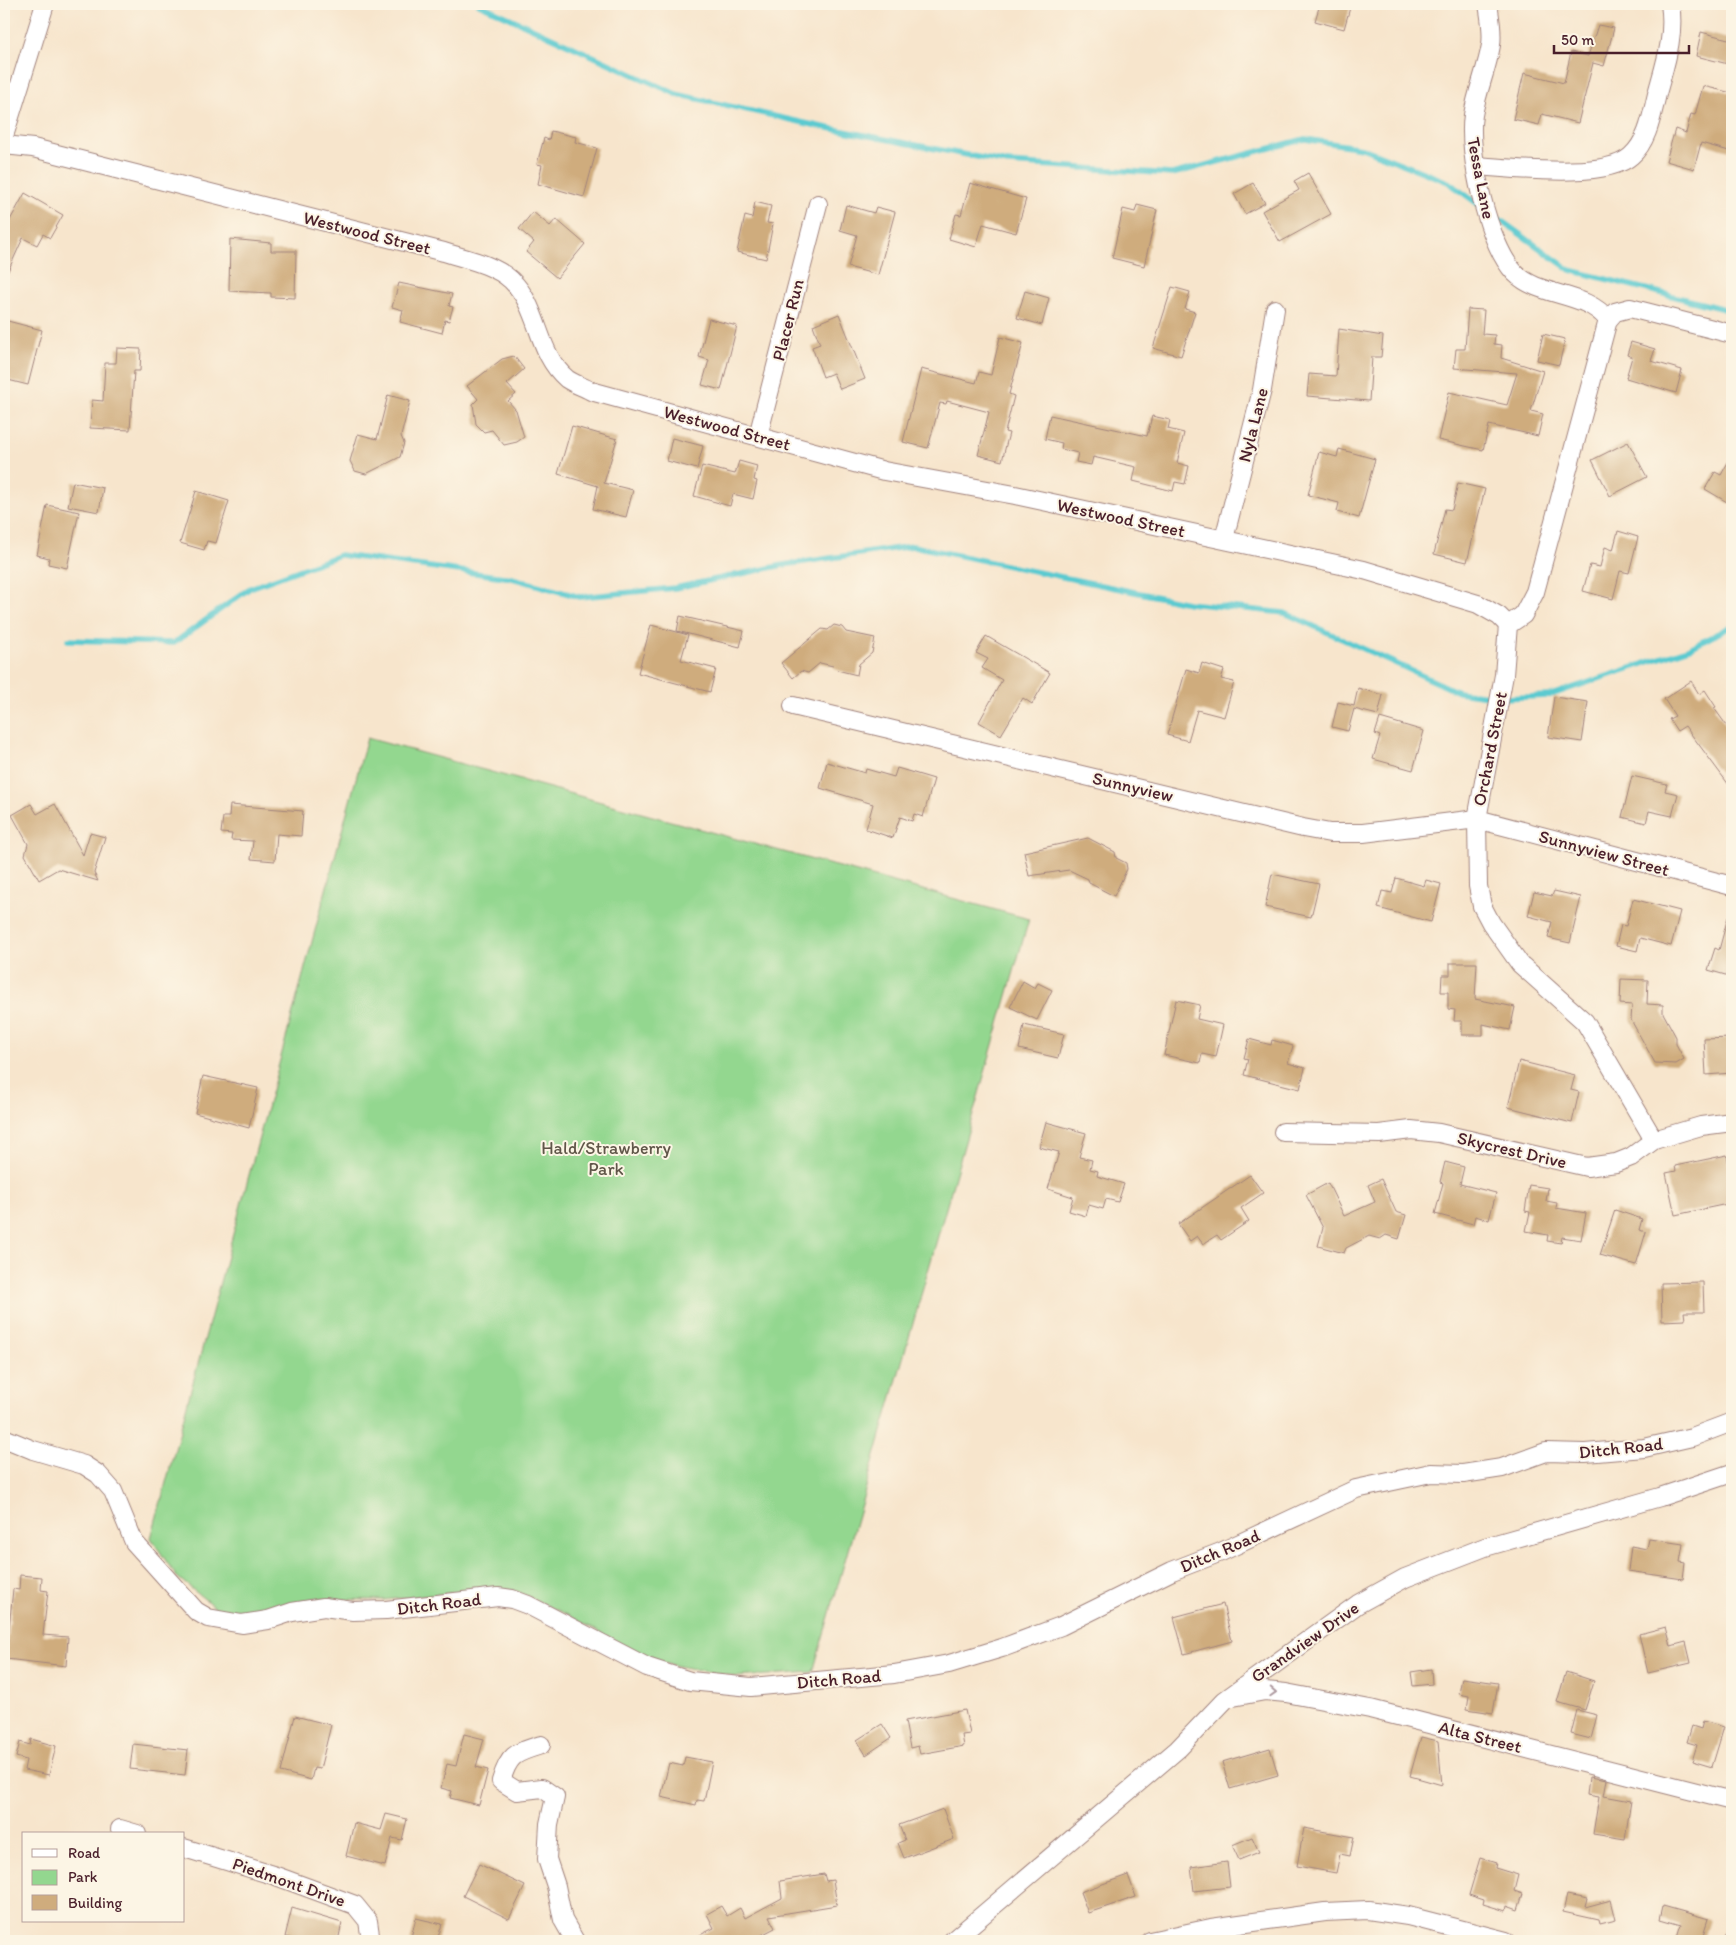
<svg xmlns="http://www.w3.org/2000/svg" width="1736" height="1945" font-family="Itim,sans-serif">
	<rect width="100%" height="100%" fill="#fcf5e5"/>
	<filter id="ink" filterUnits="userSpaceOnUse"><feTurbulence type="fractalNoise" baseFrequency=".02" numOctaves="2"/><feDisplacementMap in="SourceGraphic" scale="10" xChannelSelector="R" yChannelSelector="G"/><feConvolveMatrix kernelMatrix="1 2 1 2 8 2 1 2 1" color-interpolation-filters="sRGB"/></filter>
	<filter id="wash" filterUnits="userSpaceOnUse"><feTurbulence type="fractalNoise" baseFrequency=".0096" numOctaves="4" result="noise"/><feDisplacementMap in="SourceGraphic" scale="20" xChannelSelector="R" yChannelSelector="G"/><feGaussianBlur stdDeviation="1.12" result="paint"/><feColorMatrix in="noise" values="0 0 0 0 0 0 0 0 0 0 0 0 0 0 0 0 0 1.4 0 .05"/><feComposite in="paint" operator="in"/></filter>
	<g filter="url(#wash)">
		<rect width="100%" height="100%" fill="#f7e5cc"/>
		<polygon fill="#93d78f" stroke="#6e7b5d" points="367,738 1029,919 813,1672 736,1677 652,1661 568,1615 516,1591 470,1591 384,1600 312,1599 228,1618 176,1576 151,1538"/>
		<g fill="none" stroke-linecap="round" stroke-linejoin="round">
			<g stroke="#5ccad0" stroke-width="5.5">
				<polyline points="479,4 676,94 818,126 1008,163 1172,174 1305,139 1362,148 1448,182 1478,204"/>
				<polyline points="1492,214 1570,270 1732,311"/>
				<polyline points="68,640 174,643 250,588 340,555 512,578 580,597 675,588 783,565 913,546 1188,603 1285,613 1458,692 1504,698 1548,696 1690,648 1732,626"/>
			</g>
		</g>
		<g id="blocks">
			<g fill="#cfac7d">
				<polygon points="1320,4 1351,4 1344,29 1315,21"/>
				<polygon points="1598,25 1614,28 1604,66 1593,63 1578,123 1542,114 1539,125 1513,119 1524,73 1564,83 1571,52 1588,56"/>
				<polygon points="1701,32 1732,40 1732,65 1696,56"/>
				<polygon points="1703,86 1732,93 1732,140 1729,151 1701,143 1694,169 1666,161 1675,129 1686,133 1691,114 1695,115"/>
				<polygon points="551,131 576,137 575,142 597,148 584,197 538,184 542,165 537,164 544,138 549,140"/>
				<polygon points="1308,173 1331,214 1280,242 1262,211 1299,190 1294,181"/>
				<polygon points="970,183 1026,199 1016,233 983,224 976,247 949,239 956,214 961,215"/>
				<polygon points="1253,183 1265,203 1245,214 1234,194"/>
				<polygon points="25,193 63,215 50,238 43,234 37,245 23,238 4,280 4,231"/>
				<polygon points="755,202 771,206 767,223 773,224 766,259 737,252 745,216 752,218"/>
				<polygon points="846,205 874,213 876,207 895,212 878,275 848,267 857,235 840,230"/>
				<polygon points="1137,205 1157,210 1144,266 1112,258 1123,209 1135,212"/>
				<polygon points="533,212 550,226 556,219 585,244 557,278 526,252 534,242 519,229"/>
				<polygon points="230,239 271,243 271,251 296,251 295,298 271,297 271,293 229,291"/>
				<polygon points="399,283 452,294 449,306 453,307 449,321 445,320 442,333 400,322 403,310 392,307"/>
				<polygon points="1172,287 1190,292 1185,309 1195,312 1181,356 1153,348"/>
				<polygon points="1025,291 1049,298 1042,325 1017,318"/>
				<polygon points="1468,309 1484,310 1482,334 1495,335 1494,344 1502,345 1501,358 1543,371 1531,411 1543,414 1538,436 1489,425 1483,450 1438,440 1449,392 1507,405 1517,373 1454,368 1456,349 1465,349"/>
				<polygon points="839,314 865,379 840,389 833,373 823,377 812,347 820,344 813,325"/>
				<polygon points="709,319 737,326 721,390 702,385 709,360 699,357"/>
				<polygon points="4,320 42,330 28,385 4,379"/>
				<polygon points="1339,329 1383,336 1381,357 1372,357 1369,401 1307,396 1309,374 1336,376"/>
				<polygon points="1543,334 1565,339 1559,365 1537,360"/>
				<polygon points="1000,337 1023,343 1009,394 1014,396 1005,432 1009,433 1002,461 978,455 989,412 947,401 946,404 940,403 928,448 903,442 921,369 976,383 979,372 991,375"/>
				<polygon points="1631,342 1655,349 1651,361 1682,370 1676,393 1626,378 1632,357 1627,355"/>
				<polygon points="117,348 141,349 140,371 134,371 130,430 90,428 92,400 103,401 105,363 116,363"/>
				<polygon points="514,356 524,369 507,384 516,394 508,401 516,410 524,437 517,442 504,445 492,430 484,432 476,424 473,404 478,399 467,386 502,359"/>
				<polygon points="388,395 410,401 401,436 404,443 400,457 366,474 355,471 350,461 358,434 377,439"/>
				<polygon points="1050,415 1147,436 1152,416 1170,420 1168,429 1184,433 1177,463 1189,466 1185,484 1175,482 1173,491 1133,481 1136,467 1093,457 1091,465 1076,462 1078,453 1061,449 1062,443 1045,439"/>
				<polygon points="572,426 617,439 604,483 633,490 626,517 593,509 598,486 558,474"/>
				<polygon points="672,438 703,446 697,469 667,461"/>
				<polygon points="1628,442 1647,477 1610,496 1592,460"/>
				<polygon points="1339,449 1375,459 1359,518 1337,512 1339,503 1308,495 1319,452 1337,457"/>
				<polygon points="1732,455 1732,505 1705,489 1715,472 1721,475"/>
				<polygon points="739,461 757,466 754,480 757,481 753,499 733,494 730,506 694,496 702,466 735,474"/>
				<polygon points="73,482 103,488 99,512 68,506"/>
				<polygon points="1458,483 1485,489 1467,562 1434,554 1445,509 1452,510"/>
				<polygon points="196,491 229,501 216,543 207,541 204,550 180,543"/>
				<polygon points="47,505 79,512 67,568 48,564 49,558 37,555"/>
				<polygon points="1618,531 1638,537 1629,573 1620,571 1613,599 1583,591 1590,565 1600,567 1605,547 1613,550"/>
				<polygon points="680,616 744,631 740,647 677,631"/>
				<polygon points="651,625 688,635 681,660 716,669 710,692 638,673"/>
				<polygon points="834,625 842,627 846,632 875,638 872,653 859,664 857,675 837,670 833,666 820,663 808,673 801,671 793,678 781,663 822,629 828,630"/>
				<polygon points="986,636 1050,673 1032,704 1023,698 1001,735 979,722 1002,680 982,668 988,659 976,653"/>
				<polygon points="1202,663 1224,670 1221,679 1234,682 1224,717 1197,710 1188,741 1167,735 1186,669 1199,673"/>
				<polygon points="1691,681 1699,694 1705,690 1716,707 1714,708 1732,733 1732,789 1685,726 1677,731 1669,719 1675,716 1664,699"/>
				<polygon points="1358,688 1383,695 1378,715 1354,709 1348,731 1332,727 1338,702 1354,706"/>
				<polygon points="1554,697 1588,702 1582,742 1548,737"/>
				<polygon points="1380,718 1424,731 1413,770 1373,759 1380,736 1375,734"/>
				<polygon points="827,762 865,773 866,769 894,777 897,768 934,779 923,817 914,814 912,821 900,817 893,838 866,829 873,804 820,788"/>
				<polygon points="1632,776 1667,784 1665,791 1678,794 1672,816 1649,811 1646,823 1622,817"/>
				<polygon points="31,804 37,814 55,804 83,855 90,833 105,837 94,873 98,881 58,869 39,880 25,855 28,844 12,815"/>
				<polygon points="230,805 303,811 301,836 277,834 275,861 251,859 253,841 231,840 232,834 221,833 223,817 229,817"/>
				<polygon points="1088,838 1115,852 1116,858 1126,863 1127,869 1114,896 1089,883 1088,879 1069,870 1029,876 1024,852"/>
				<polygon points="1272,874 1319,884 1311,917 1265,907"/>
				<polygon points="1396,878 1424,886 1426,880 1441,884 1431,922 1378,908 1382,891 1392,893"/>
				<polygon points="1554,891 1581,897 1570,943 1548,938 1552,922 1528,916 1534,892 1552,896"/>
				<polygon points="1633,899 1680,911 1671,946 1640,938 1637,951 1616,946 1621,925 1626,926"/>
				<polygon points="1728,917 1732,918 1732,966 1729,976 1708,970 1715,948 1719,950"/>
				<polygon points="1450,963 1477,963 1475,999 1515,1007 1510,1030 1483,1024 1483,1035 1462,1035 1462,1021 1454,1021 1455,1010 1448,1009 1448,992 1441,992 1442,975 1450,975"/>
				<polygon points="1621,979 1648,980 1647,1004 1663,1005 1663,1013 1676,1037 1676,1044 1684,1059 1676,1064 1655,1063 1631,1020 1632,1005 1620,1004"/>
				<polygon points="1023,981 1035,988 1038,983 1052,990 1037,1020 1010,1007"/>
				<polygon points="1176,1000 1200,1005 1197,1019 1223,1025 1216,1057 1202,1054 1200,1063 1164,1055"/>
				<polygon points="1024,1025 1064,1034 1058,1058 1019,1049"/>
				<polygon points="1732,1038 1732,1073 1706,1075 1704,1039"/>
				<polygon points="1249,1039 1271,1045 1272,1040 1293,1046 1288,1063 1305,1068 1300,1089 1244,1075 1248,1059 1244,1058"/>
				<polygon points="1519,1061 1575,1075 1571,1090 1579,1092 1572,1123 1508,1107"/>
				<polygon points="203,1076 258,1088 249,1128 195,1113"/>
				<polygon points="1046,1122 1086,1133 1079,1157 1092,1160 1090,1169 1098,1171 1097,1176 1124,1184 1118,1202 1106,1199 1103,1209 1089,1205 1086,1216 1069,1211 1073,1197 1048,1189 1059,1152 1039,1147"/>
				<polygon points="1727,1155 1732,1181 1732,1203 1675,1215 1666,1173 1676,1171 1675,1166"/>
				<polygon points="1445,1162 1464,1167 1460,1184 1496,1193 1489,1220 1475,1216 1473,1224 1435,1214 1443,1183 1440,1182"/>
				<polygon points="1250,1175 1263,1193 1241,1208 1249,1221 1221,1240 1217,1235 1203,1244 1197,1236 1190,1241 1178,1224"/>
				<polygon points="1381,1179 1396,1212 1406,1215 1399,1239 1386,1235 1380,1239 1369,1236 1346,1248 1344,1253 1318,1246 1323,1228 1306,1195 1328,1183 1344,1216 1375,1202 1368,1185"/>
				<polygon points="1529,1185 1548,1188 1546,1201 1557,1203 1556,1208 1586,1213 1581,1240 1562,1237 1561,1243 1547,1241 1548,1235 1526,1231 1530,1212 1525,1211"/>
				<polygon points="1615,1210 1642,1219 1639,1230 1646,1232 1636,1265 1600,1255"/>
				<polygon points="1703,1282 1704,1312 1684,1312 1685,1320 1662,1321 1661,1283"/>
				<polygon points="1649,1539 1683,1544 1680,1562 1685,1563 1683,1579 1628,1571 1631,1546 1647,1549"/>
				<polygon points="20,1575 42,1577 41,1590 48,1591 43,1635 68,1637 66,1666 6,1659 13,1589 19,1590"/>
				<polygon points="1223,1604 1232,1641 1184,1654 1174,1617"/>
				<polygon points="1666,1627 1671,1646 1686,1642 1691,1663 1648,1673 1639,1634"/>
				<polygon points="1431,1669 1432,1684 1413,1686 1411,1672"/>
				<polygon points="1566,1672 1594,1681 1585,1710 1557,1702"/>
				<polygon points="1462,1678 1498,1683 1493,1713 1467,1709 1469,1696 1459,1694"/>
				<polygon points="965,1710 970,1734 962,1735 964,1746 920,1754 918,1746 910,1748 905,1721"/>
				<polygon points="1577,1710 1597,1715 1591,1739 1571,1734"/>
				<polygon points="295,1716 331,1725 320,1769 314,1768 311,1780 281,1772"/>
				<polygon points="1703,1721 1724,1727 1712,1767 1692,1761 1697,1745 1687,1742 1692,1726 1701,1729"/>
				<polygon points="882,1724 891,1738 866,1755 857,1740"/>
				<polygon points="464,1734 484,1739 476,1767 488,1770 479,1805 450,1798 452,1791 441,1788 447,1764 456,1766"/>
				<polygon points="1421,1737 1438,1741 1442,1785 1410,1776"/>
				<polygon points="31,1739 56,1746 49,1775 24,1770 26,1760 16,1757 20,1742 30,1745"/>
				<polygon points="133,1744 188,1750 185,1775 130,1769"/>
				<polygon points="1270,1748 1278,1775 1230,1789 1222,1762"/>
				<polygon points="685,1757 712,1762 704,1801 697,1800 696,1805 661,1797 669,1763 683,1766"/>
				<polygon points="1589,1777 1607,1780 1604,1796 1631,1801 1625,1839 1593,1834 1599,1797 1587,1795"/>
				<polygon points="943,1809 954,1839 904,1858 898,1843 905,1840 899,1825"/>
				<polygon points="386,1814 407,1819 402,1840 392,1838 385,1866 346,1856 354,1823 381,1830"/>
				<polygon points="1304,1828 1354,1837 1350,1856 1340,1854 1336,1873 1297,1866"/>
				<polygon points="1252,1837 1259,1852 1239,1860 1232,1845"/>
				<polygon points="1480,1858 1496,1863 1495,1868 1518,1875 1514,1891 1523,1894 1518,1910 1507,1906 1506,1911 1483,1904 1484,1900 1469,1895"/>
				<polygon points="1227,1862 1230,1887 1194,1891 1191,1867"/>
				<polygon points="479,1864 525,1886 509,1919 463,1896"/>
				<polygon points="824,1874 826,1881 833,1880 837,1905 769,1916 775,1928 750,1941 688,1941 714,1928 707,1914 721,1906 727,1916 740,1908 745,1918 782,1898 780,1881"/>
				<polygon points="1128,1875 1136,1897 1088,1913 1080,1892"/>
				<polygon points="1567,1895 1587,1899 1585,1907 1611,1900 1616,1920 1600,1924 1599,1920 1563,1912"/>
				<polygon points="1663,1906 1709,1919 1702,1941 1676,1941 1681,1925 1660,1919"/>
				<polygon points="292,1908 342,1923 338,1941 302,1941 285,1937"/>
				<polygon points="416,1918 442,1924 437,1941 410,1941"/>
			</g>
		</g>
	</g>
	<g filter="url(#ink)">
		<use href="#blocks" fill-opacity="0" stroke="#a0827c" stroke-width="1"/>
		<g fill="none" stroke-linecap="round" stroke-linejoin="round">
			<defs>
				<g id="minor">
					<path d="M1488,4C1490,17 1493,31 1491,45C1487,69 1477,91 1473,115C1467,152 1488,245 1515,273C1540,298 1586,291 1608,320"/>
					<polyline points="4,136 45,4"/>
					<path d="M4,145L33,148L444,252C466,259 493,264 511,280C540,307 536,353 567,379C574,384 584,387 591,391L884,471L1015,495L1364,570L1478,604L1499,616L1508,625"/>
					<path d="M1476,166C1512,168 1605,180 1631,156C1649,140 1652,113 1658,90C1666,61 1675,34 1670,4"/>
					<polyline points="758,436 818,204"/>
					<polyline points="1224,539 1262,390 1275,309"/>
					<polyline points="793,706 1303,828 1330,833 1363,833 1477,819 1732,886"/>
					<polyline points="1283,1132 1379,1134 1411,1130 1439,1133 1587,1167 1616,1163 1631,1157 1654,1140 1701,1126 1732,1122"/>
					<polyline points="1654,1140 1585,1022 1520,964 1491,923 1482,906 1478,886 1477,819 1504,675 1508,625 1523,615 1535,592 1608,320 1615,312 1630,308 1732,334"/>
					<polyline points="4,1438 33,1450 84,1465 98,1474 113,1491 134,1542 196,1611 208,1618 242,1624 268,1620 292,1612 324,1607 353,1611 386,1610 498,1597 512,1599 528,1605 647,1667 690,1681 751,1687 894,1674 949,1664 1002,1648 1061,1626 1172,1571 1221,1552 1356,1489 1431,1473 1463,1474 1502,1468 1546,1452 1585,1453 1644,1448 1692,1437 1732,1422"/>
					<polyline points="1233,1697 1265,1691 1286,1693 1370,1709 1732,1801"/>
					<path d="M541,1745C515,1753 509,1754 501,1781L517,1791L542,1788L555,1797L549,1824L547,1859L556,1886L563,1920L575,1941"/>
					<polyline points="120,1829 137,1834"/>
					<polyline points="184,1848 276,1876 355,1905 368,1921 371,1941"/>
					<polyline points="952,1941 1178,1749 1225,1700 1358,1604 1405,1578 1485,1547 1660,1497 1732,1473"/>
					<polyline points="1150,1941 1211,1928 1325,1912 1368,1910 1408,1916 1506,1941"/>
					<polyline points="1732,1941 1732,1940"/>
				</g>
			</defs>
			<use href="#minor" stroke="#a0827c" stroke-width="20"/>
			<use href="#minor" stroke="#fff" stroke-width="18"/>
		</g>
		<defs><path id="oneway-chevron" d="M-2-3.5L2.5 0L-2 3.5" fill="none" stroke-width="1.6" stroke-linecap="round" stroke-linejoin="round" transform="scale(1.25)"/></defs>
		<use stroke="#ae9aa0" href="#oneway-chevron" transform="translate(1273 1692) rotate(3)"/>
	</g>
	<g text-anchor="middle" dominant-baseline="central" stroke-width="4" stroke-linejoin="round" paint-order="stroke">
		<g font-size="18" fill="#4a1f2b" stroke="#fcf5e5">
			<text transform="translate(1481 178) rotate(79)">Tessa Lane</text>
			<text transform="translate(367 233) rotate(14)">Westwood Street</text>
			<text transform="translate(788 320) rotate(-76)">Placer Run</text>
			<text transform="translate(1253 425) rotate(-76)">Nyla Lane</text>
			<text transform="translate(727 428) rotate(15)">Westwood Street</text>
			<text transform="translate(1121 518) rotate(12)">Westwood Street</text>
			<text transform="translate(1490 749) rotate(-79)">Orchard Street</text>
			<text transform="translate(1133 787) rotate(13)">Sunnyview</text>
			<text transform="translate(1604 853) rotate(15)">Sunnyview Street</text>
			<text transform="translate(1512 1150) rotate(13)">Skycrest Drive</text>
			<text transform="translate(1621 1448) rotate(-6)">Ditch Road</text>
			<text transform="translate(1220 1551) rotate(-23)">Ditch Road</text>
			<text transform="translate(439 1604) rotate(-7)">Ditch Road</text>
			<text transform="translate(1305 1642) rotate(-35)">Grandview Drive</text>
			<text transform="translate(839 1679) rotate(-5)">Ditch Road</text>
			<text transform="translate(1480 1737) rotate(14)">Alta Street</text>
			<text transform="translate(289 1882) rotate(19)">Piedmont Drive</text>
		</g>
		<g font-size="18" fill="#605649" stroke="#fcf5e5">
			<text x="606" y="1148">Hald/Strawberry<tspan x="606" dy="21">Park</tspan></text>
		</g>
	</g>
	<rect width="1736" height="1945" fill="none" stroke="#fcf5e5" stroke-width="20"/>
	<rect x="22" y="1832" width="162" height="90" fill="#fcf5e5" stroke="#b59f9b"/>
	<rect x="32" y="1849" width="25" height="8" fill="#ffffff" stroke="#b59f9b"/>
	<text x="68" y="1858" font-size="15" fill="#4a1f2b">Road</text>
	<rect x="32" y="1870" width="25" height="15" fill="#93d78f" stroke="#b59f9b"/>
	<text x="68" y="1882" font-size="15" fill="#4a1f2b">Park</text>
	<rect x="32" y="1895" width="25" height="15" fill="#cfac7d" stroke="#b59f9b"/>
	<text x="68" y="1908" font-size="15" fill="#4a1f2b">Building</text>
	<path d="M1554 45v8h135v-8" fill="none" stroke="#4a1f2b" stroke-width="2.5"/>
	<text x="1561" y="45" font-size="15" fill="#4a1f2b" stroke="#fcf5e5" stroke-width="4" paint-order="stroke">50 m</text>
</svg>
